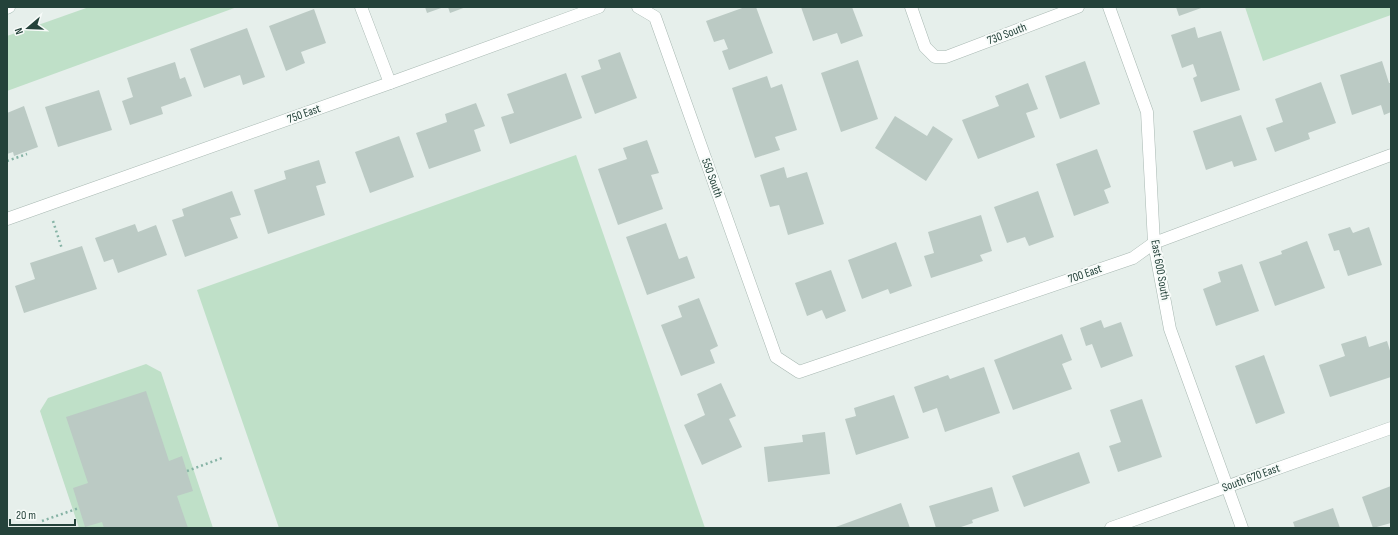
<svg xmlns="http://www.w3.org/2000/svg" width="1398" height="535" font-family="'Sofia Sans Condensed',sans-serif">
	<rect width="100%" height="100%" fill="#e6efeb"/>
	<g fill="#bfe0c8">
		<polygon points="89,7 237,7 7,91 7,36"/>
		<polygon points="1245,7 1391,7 1391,15 1263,61"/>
		<polygon points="576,155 705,528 279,528 197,290"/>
		<polygon points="146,364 161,372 213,528 79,528 40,411 48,398"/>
	</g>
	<g fill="#bbcac4">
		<polygon points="425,7 444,7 427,13"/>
		<polygon points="448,7 466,7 450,13"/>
		<polygon points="745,7 756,7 773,53 729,70 722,51 728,49 724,39 714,42 706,21"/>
		<polygon points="801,7 852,7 863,36 841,44 837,33 813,41"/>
		<polygon points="1176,7 1204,7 1179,16"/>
		<polygon points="314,9 326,43 301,52 305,63 286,71 269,26"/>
		<polygon points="1195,27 1198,38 1221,31 1240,90 1201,102 1193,78 1197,76 1193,64 1182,68 1171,35"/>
		<polygon points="247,28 265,77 243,85 240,75 204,88 190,49"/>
		<polygon points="620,52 637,98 595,114 581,76 601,69 598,60"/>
		<polygon points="858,60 878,119 841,132 821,73"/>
		<polygon points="1085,61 1100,104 1060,119 1045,76"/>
		<polygon points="1382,61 1389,83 1391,83 1391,112 1384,115 1381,105 1352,115 1340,75"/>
		<polygon points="175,62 180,79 185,77 192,96 161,107 163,114 130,125 122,101 133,97 127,78"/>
		<polygon points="566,73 582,118 510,144 501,117 514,113 507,94"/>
		<polygon points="767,76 771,88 782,84 797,130 775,137 780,150 755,158 732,88"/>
		<polygon points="1321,82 1336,123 1308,133 1310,139 1275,152 1266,128 1283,122 1275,99"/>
		<polygon points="1028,83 1038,109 1026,113 1035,137 978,159 962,120 999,106 995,96"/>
		<polygon points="99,90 112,130 58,147 45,107"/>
		<polygon points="476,103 485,126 474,130 481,151 429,169 416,133 447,122 445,114"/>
		<polygon points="24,106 38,147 14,156 13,152 7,154 7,113"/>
		<polygon points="1241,115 1257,160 1234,167 1232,161 1206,170 1193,131"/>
		<polygon points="895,116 927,136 933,126 953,139 926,181 875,148"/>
		<polygon points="399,136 414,177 370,193 355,152"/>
		<polygon points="647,140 659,173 651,175 663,209 618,225 598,169 627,159 623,148"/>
		<polygon points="1097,149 1111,187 1104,190 1109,203 1074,216 1056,164"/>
		<polygon points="319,160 326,183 316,186 325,215 268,234 254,190 286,179 284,171"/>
		<polygon points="784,167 787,178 807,172 824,224 788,235 779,205 770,207 760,175"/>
		<polygon points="232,191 241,215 230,218 238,238 185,257 172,220 184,216 182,209"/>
		<polygon points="1038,191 1054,237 1029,246 1025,237 1007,243 994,207"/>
		<polygon points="981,215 992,251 980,255 983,261 931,278 924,256 934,253 928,232"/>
		<polygon points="666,223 679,259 687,256 695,278 647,295 626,237"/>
		<polygon points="135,224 138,232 156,225 167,255 118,273 113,259 104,262 95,238"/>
		<polygon points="1350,227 1353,233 1369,227 1382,265 1348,276 1339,250 1334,251 1328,234"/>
		<polygon points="1307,241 1325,288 1275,306 1259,262 1282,254 1281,251"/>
		<polygon points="896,242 912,286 890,294 888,289 862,299 848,260"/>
		<polygon points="82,246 97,289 24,313 15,286 35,279 30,263"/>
		<polygon points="1242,264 1259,311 1216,326 1203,289 1221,282 1218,272"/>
		<polygon points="831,270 846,311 826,319 822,310 807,316 795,283"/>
		<polygon points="699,298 718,346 710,350 715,363 681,376 661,325 682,317 678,306"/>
		<polygon points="1101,320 1104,328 1121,322 1133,356 1101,368 1092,344 1086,346 1080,328"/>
		<polygon points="1062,334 1072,360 1062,364 1072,389 1013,410 994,360"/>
		<polygon points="1366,336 1369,347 1387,341 1391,354 1391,377 1330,397 1319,365 1345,356 1341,344"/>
		<polygon points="1264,355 1285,413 1256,424 1235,366"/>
		<polygon points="984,367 1000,413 945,432 937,408 923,413 914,387 948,375 950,379"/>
		<polygon points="721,383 736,416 729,419 742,447 702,465 684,425 705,415 697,394"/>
		<polygon points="146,391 169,461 182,456 193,491 177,496 188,528 104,528 102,522 85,527 73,488 88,483 66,417"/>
		<polygon points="894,395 909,438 856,455 845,419 856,416 854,408"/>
		<polygon points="1142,399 1162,457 1118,472 1109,446 1121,442 1110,410"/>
		<polygon points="825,432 830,474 768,482 764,447 803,442 802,435"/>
		<polygon points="1079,452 1090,483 1024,507 1012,476"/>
		<polygon points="1391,486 1391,523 1373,528 1362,497"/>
		<polygon points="992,487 999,511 972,520 973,523 958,528 936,528 929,506"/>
		<polygon points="901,503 910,528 833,528"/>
		<polygon points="1333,508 1340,528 1295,528 1293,522"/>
	</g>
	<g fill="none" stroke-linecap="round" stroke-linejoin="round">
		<defs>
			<g id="minor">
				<polyline points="361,7 390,83"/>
				<polyline points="638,7 655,17 776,357 799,372 1133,258 1154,243 1391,155"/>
				<polyline points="911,7 925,47 935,57 946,57 1078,7"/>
				<polyline points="1109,7 1147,112 1154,243 1170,329 1242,528"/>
				<polyline points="7,219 390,83 599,7"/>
				<polyline points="1111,528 1391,428"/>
			</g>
			<polyline id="secondary" points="7,8 9,7"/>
		</defs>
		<use href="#minor" stroke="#a8b8b2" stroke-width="13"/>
		<use href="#secondary" stroke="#a4bbb3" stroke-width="13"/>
		<g stroke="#86b3a5" stroke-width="2.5" stroke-dasharray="2 3" stroke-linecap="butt">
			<polyline points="7,161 27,154"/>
			<polyline points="53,221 62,249"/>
			<polyline points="187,471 222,458"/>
			<polyline points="42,521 79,508"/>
		</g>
		<use href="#minor" stroke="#fff" stroke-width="12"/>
		<use href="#secondary" stroke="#fff" stroke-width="12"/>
	</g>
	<g text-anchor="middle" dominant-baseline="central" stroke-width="4" stroke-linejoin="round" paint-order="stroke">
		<g font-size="12" fill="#24423a" stroke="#f7fbf9">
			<text transform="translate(1007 34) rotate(-21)">730 South</text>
			<text transform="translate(304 114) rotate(-20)">750 East</text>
			<text transform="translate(712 178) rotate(70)">550 South</text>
			<text transform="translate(1160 270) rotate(80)">East 600 South</text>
			<text transform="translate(1085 274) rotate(-19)">700 East</text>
			<text transform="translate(1251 478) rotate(-20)">South 670 East</text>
		</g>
	</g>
	<rect width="1398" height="535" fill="none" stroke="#24423a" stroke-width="16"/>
	<g transform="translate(28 28) rotate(251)" stroke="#f7fbf9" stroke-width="3" paint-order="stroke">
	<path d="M0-3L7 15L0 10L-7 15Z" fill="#24423a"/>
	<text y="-6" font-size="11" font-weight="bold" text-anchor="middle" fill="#24423a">N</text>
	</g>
	<path d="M10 519v6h65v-6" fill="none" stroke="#24423a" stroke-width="2"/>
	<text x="16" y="519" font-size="12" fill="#24423a" stroke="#f7fbf9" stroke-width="3" paint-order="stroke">20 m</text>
</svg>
